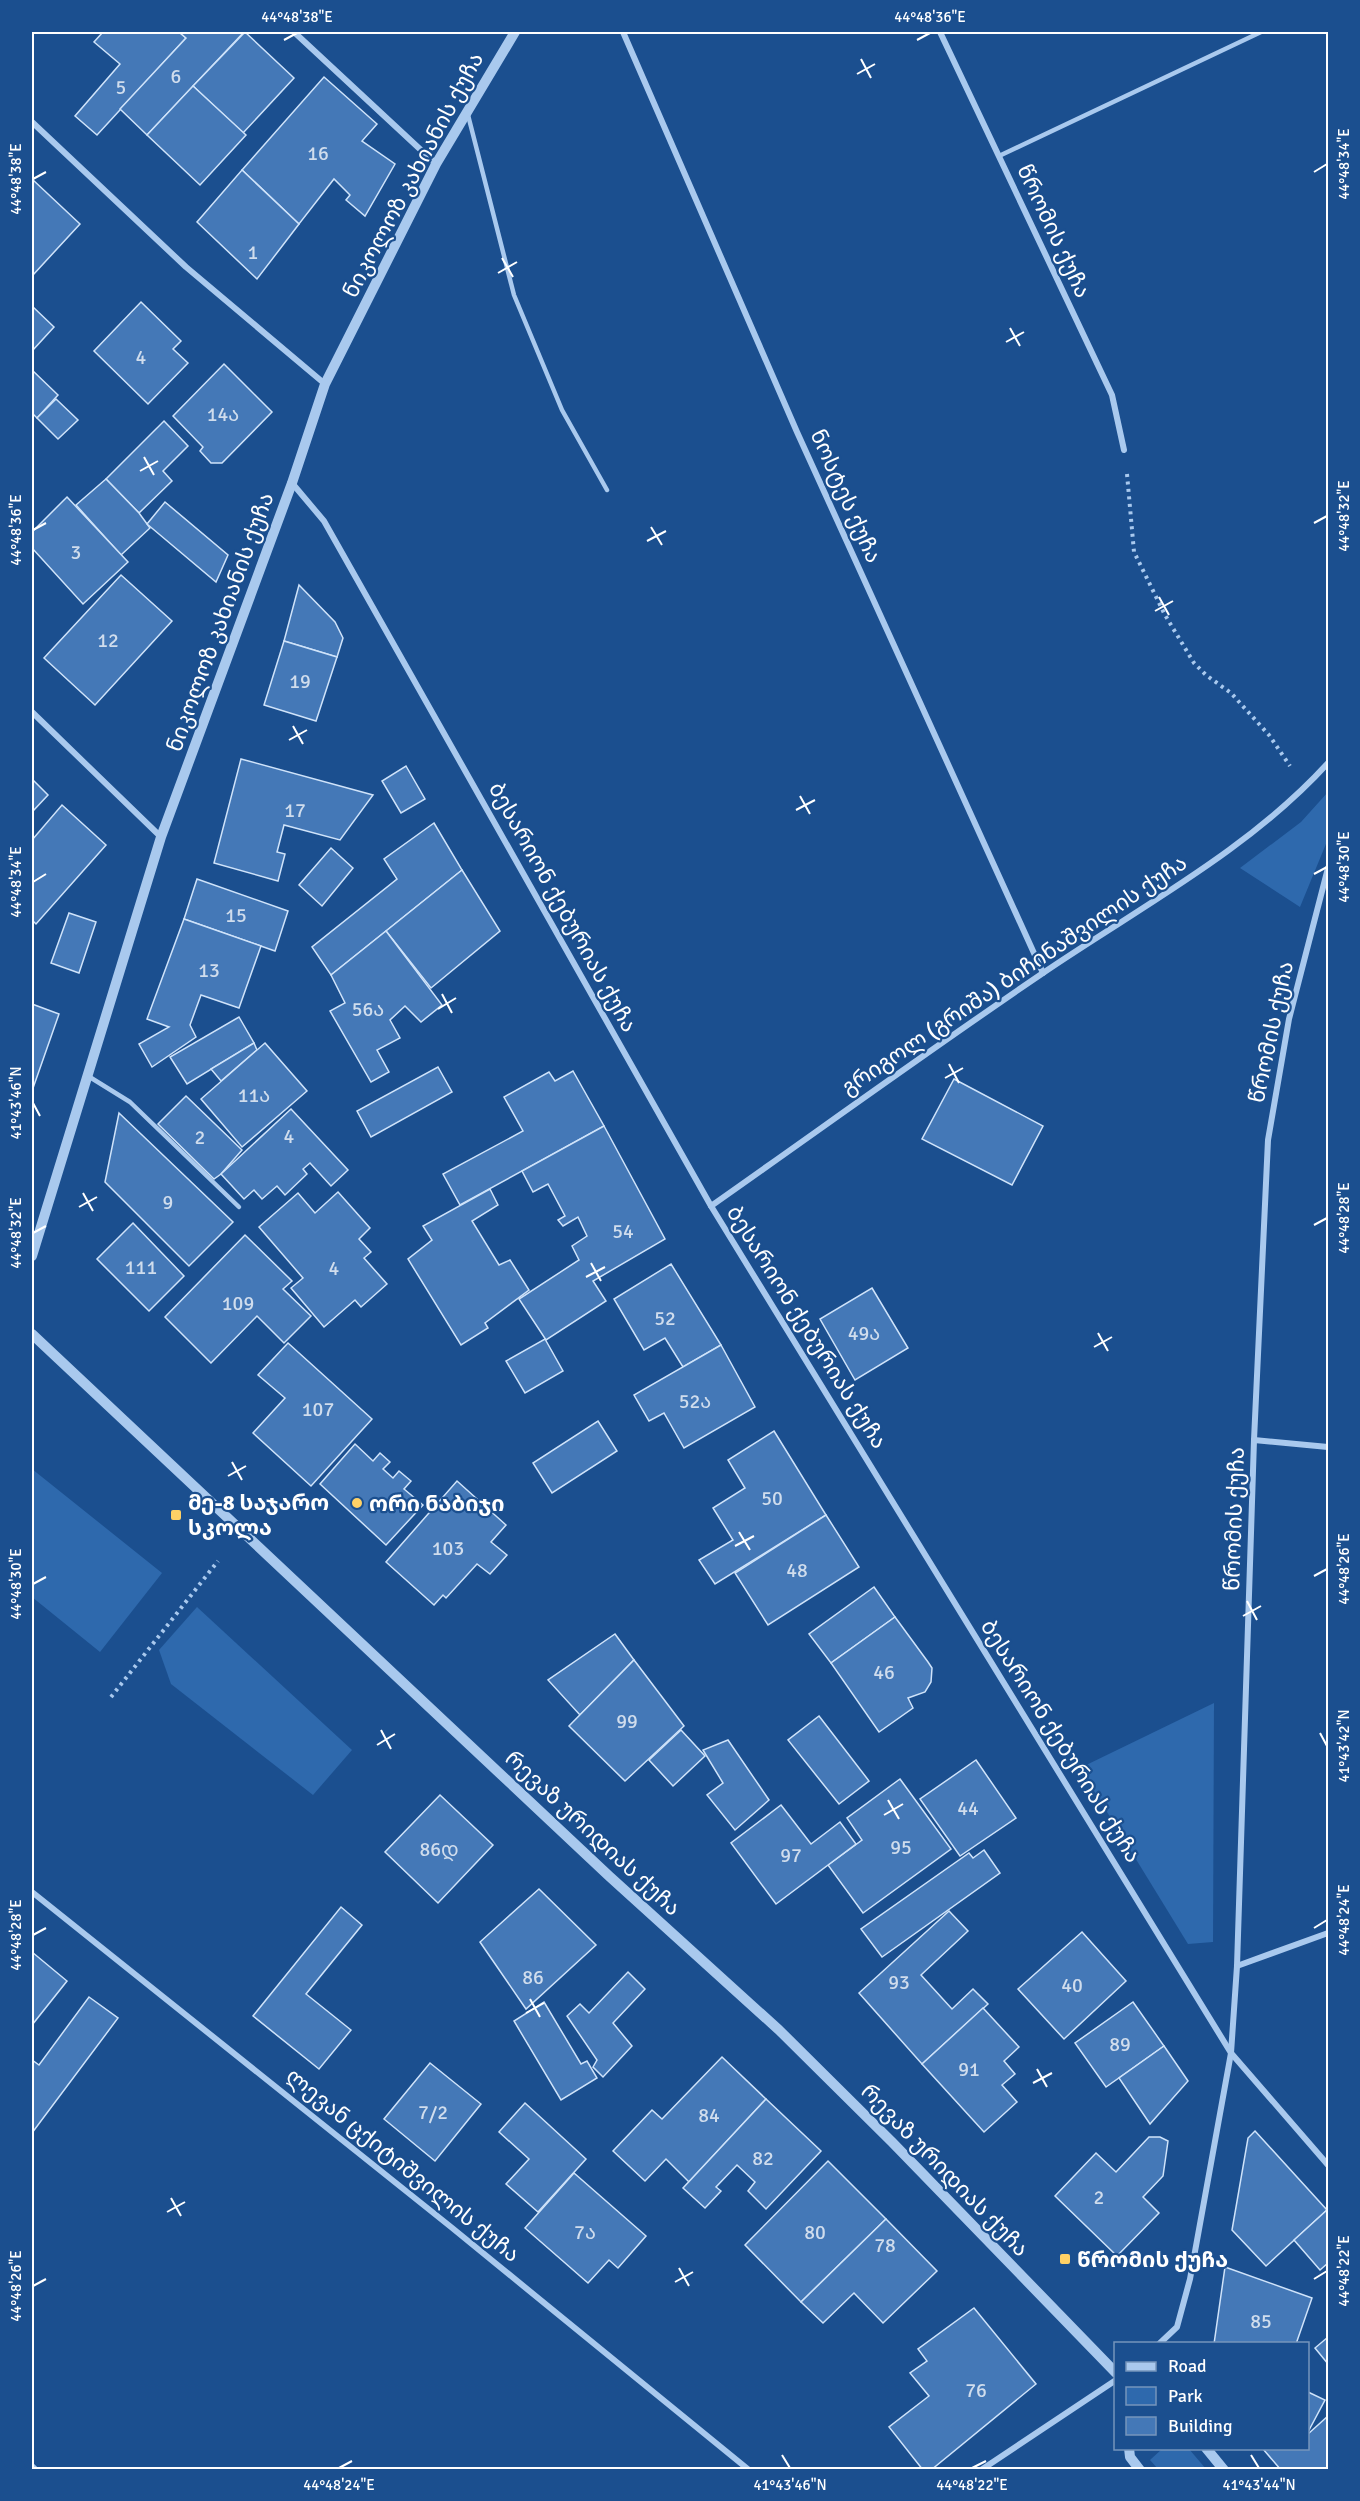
<svg xmlns="http://www.w3.org/2000/svg" width="1360" height="2501" font-family="Signika,'Noto Sans Georgian',sans-serif">
	<rect width="100%" height="100%" fill="#1b4f8f"/>
	<g fill="#2e69ad">
		<polygon points="1328,792 1328,839 1300,907 1240,868 1301,822"/>
		<polygon points="32,1469 162,1573 100,1652 32,1597"/>
		<polygon points="197,1607 352,1750 313,1795 171,1684 159,1650"/>
		<polygon points="1214,1703 1213,1942 1188,1944 1080,1768"/>
		<polygon points="1162,2449 1189,2449 1206,2469 1158,2469 1150,2460"/>
	</g>
	<g fill="#4478b7" stroke="#cfe3fa" stroke-width="1.5">
		<polygon points="103,32 179,32 186,38 97,135 75,116 120,64 94,42"/>
		<polygon points="179,32 244,32 147,135 120,109 186,38"/>
		<polygon points="245,32 294,78 243,133 193,86"/>
		<polygon points="324,77 377,124 362,141 395,164 365,216 346,200 350,195 334,179 299,224 242,170"/>
		<polygon points="193,86 246,135 200,185 147,135"/>
		<polygon points="242,170 299,224 257,279 197,222"/>
		<polygon points="32,179 80,224 32,276"/>
		<polygon points="141,302 181,341 173,349 188,363 148,404 94,351"/>
		<polygon points="32,306 54,327 32,351"/>
		<polygon points="224,364 272,412 222,463 211,463 200,451 203,447 173,416"/>
		<polygon points="32,370 58,395 37,418 32,413"/>
		<polygon points="56,399 78,420 58,439 37,418"/>
		<polygon points="164,421 188,446 163,471 172,481 139,513 106,479"/>
		<polygon points="106,479 139,513 150,528 121,555 76,505"/>
		<polygon points="67,497 128,562 83,604 32,548 32,532"/>
		<polygon points="165,502 228,555 216,582 147,524"/>
		<polygon points="121,575 172,621 95,705 44,658"/>
		<polygon points="299,585 335,622 343,638 337,657 284,641"/>
		<polygon points="284,641 337,657 316,721 264,705"/>
		<polygon points="241,759 373,795 340,840 284,825 277,852 285,854 278,881 214,863"/>
		<polygon points="406,766 425,799 401,813 382,781"/>
		<polygon points="32,779 48,795 32,812"/>
		<polygon points="62,805 106,845 36,924 32,920 32,840"/>
		<polygon points="434,823 462,870 331,975 312,947 397,879 384,859"/>
		<polygon points="331,848 353,868 322,906 299,885"/>
		<polygon points="462,870 500,931 431,988 386,931"/>
		<polygon points="197,879 288,911 275,951 184,919"/>
		<polygon points="69,913 96,922 79,973 51,963"/>
		<polygon points="184,919 261,946 239,1008 201,995 190,1025 196,1037 152,1067 139,1044 169,1027 147,1019"/>
		<polygon points="386,931 442,1005 421,1022 405,1006 390,1020 400,1038 377,1050 389,1072 371,1082 330,1011 345,1003 331,975"/>
		<polygon points="32,1004 59,1014 32,1091"/>
		<polygon points="239,1017 254,1043 187,1084 170,1057"/>
		<polygon points="254,1043 257,1050 221,1081 211,1069"/>
		<polygon points="265,1043 307,1091 242,1147 201,1099"/>
		<polygon points="438,1067 452,1092 371,1137 357,1111"/>
		<polygon points="573,1071 604,1126 460,1205 443,1174 523,1131 504,1097 549,1072 555,1081"/>
		<polygon points="954,1079 1043,1126 1012,1185 922,1139"/>
		<polygon points="186,1096 242,1150 221,1174 214,1179 158,1124"/>
		<polygon points="291,1109 348,1170 331,1186 310,1163 303,1169 307,1174 285,1195 277,1186 262,1199 254,1190 244,1199 221,1174"/>
		<polygon points="119,1113 233,1222 189,1266 105,1182"/>
		<polygon points="604,1126 665,1239 593,1281 606,1301 546,1340 519,1299 579,1260 572,1246 587,1236 578,1217 563,1226 558,1220 565,1216 548,1184 533,1192 522,1171"/>
		<polygon points="490,1189 498,1205 472,1221 499,1265 510,1260 529,1290 485,1323 488,1328 461,1345 408,1259 432,1240 423,1226"/>
		<polygon points="338,1192 370,1228 359,1239 371,1252 364,1258 387,1284 361,1307 355,1300 324,1327 291,1288 303,1278 259,1227 298,1193 315,1213"/>
		<polygon points="133,1223 184,1276 149,1311 97,1259"/>
		<polygon points="245,1235 292,1281 283,1289 311,1316 284,1343 257,1316 211,1363 165,1317"/>
		<polygon points="671,1264 721,1345 683,1367 665,1338 644,1350 614,1299"/>
		<polygon points="872,1288 908,1348 855,1380 820,1319"/>
		<polygon points="545,1339 563,1371 525,1393 506,1361"/>
		<polygon points="288,1343 372,1419 311,1486 253,1433 285,1398 258,1375"/>
		<polygon points="721,1345 755,1407 684,1448 664,1413 649,1421 634,1395"/>
		<polygon points="598,1421 617,1451 552,1493 533,1463"/>
		<polygon points="774,1431 826,1515 715,1584 699,1560 733,1540 713,1508 745,1488 728,1460"/>
		<polygon points="355,1444 373,1461 380,1453 390,1462 383,1469 393,1478 399,1471 411,1481 404,1489 423,1505 386,1545 320,1484"/>
		<polygon points="457,1481 506,1525 491,1542 507,1555 490,1574 477,1564 446,1598 443,1595 434,1605 386,1562"/>
		<polygon points="826,1515 859,1567 768,1625 735,1573"/>
		<polygon points="874,1587 895,1617 831,1663 809,1634"/>
		<polygon points="895,1617 928,1662 932,1668 931,1682 925,1692 908,1698 913,1708 879,1732 831,1663"/>
		<polygon points="615,1634 634,1660 580,1715 548,1680"/>
		<polygon points="634,1660 684,1726 625,1781 569,1726"/>
		<polygon points="819,1716 869,1781 839,1804 788,1740"/>
		<polygon points="681,1730 705,1756 673,1786 649,1760"/>
		<polygon points="728,1740 769,1800 735,1830 707,1795 723,1783 703,1750"/>
		<polygon points="976,1760 1016,1818 960,1856 920,1799"/>
		<polygon points="900,1779 951,1849 863,1913 828,1865 862,1840 847,1818"/>
		<polygon points="440,1795 493,1845 438,1903 385,1852"/>
		<polygon points="781,1805 811,1844 840,1822 856,1844 776,1904 731,1843"/>
		<polygon points="984,1850 1000,1873 882,1957 861,1929 969,1853 973,1858"/>
		<polygon points="539,1889 596,1945 526,2009 480,1942"/>
		<polygon points="341,1907 362,1925 306,1994 351,2030 319,2069 253,2016"/>
		<polygon points="949,1911 968,1931 921,1975 952,2009 973,1989 988,2004 922,2064 859,1993"/>
		<polygon points="1082,1932 1126,1981 1064,2039 1018,1989"/>
		<polygon points="32,1952 67,1981 32,2025"/>
		<polygon points="628,1972 645,1989 613,2023 632,2046 603,2077 593,2067 597,2060 567,2016 580,2004 589,2013"/>
		<polygon points="89,1997 118,2018 32,2133 32,2060 39,2065"/>
		<polygon points="544,2002 581,2064 587,2061 597,2078 561,2100 514,2021"/>
		<polygon points="1133,2002 1164,2046 1106,2087 1075,2043"/>
		<polygon points="983,2008 1019,2047 1004,2061 1015,2074 1002,2085 1017,2102 984,2132 922,2064"/>
		<polygon points="1164,2046 1188,2081 1150,2124 1119,2078"/>
		<polygon points="722,2057 766,2099 689,2182 666,2159 645,2181 613,2151 652,2110 662,2119"/>
		<polygon points="430,2063 481,2104 435,2161 384,2119"/>
		<polygon points="766,2099 821,2151 766,2209 748,2191 755,2182 737,2165 716,2187 721,2191 705,2208 683,2188"/>
		<polygon points="525,2103 586,2159 538,2212 506,2184 529,2159 499,2132"/>
		<polygon points="1255,2131 1327,2210 1266,2266 1232,2230 1248,2138"/>
		<polygon points="1149,2137 1160,2137 1168,2141 1163,2176 1143,2197 1159,2213 1117,2256 1055,2196 1096,2153 1116,2172"/>
		<polygon points="828,2161 886,2219 801,2302 745,2245"/>
		<polygon points="574,2173 646,2236 618,2268 609,2260 588,2283 525,2228"/>
		<polygon points="1327,2210 1328,2263 1320,2270 1294,2240"/>
		<polygon points="886,2219 937,2271 883,2323 854,2293 823,2323 801,2302"/>
		<polygon points="1225,2267 1312,2298 1296,2344 1214,2344"/>
		<polygon points="974,2308 1036,2384 931,2470 923,2470 889,2427 929,2396 910,2373 927,2361 918,2349"/>
		<polygon points="1328,2337 1328,2364 1315,2348"/>
		<polygon points="1308,2392 1325,2400 1308,2432"/>
		<polygon points="1328,2416 1328,2470 1281,2470 1263,2449 1308,2448 1308,2434"/>
	</g>
	<g fill="none" stroke-linecap="round" stroke-linejoin="round">
		<g stroke="#a9c9ee" stroke-width="4" stroke-dasharray="3 4.5" stroke-linecap="butt">
			<polyline points="1127,474 1134,552 1165,615 1194,663 1206,675 1231,693 1269,735 1290,766"/>
			<polyline points="111,1697 218,1561"/>
		</g>
		<g stroke="#a9c9ee" stroke-width="4.5">
			<polyline points="468,115 514,295 562,410 607,490"/>
			<polyline points="999,156 1261,32"/>
			<polyline points="88,1076 130,1102 239,1207"/>
		</g>
		<g stroke="#a9c9ee" stroke-width="6">
			<polyline points="294,32 436,164"/>
			<polyline points="623,32 797,432 1043,973"/>
			<polyline points="940,32 1112,395 1124,450"/>
			<polyline points="32,122 186,267 325,384"/>
			<polyline points="292,483 324,521 711,1206 1231,2053 1328,2165"/>
			<polyline points="32,712 161,837"/>
			<path d="M711,1206C822,1128 931,1049 1043,973C1140,907 1249,850 1328,763"/>
			<polyline points="1254,1440 1328,1447"/>
			<polyline points="32,1892 451,2227 749,2470"/>
			<polyline points="1237,1966 1328,1933"/>
			<polyline points="1159,2344 1177,2327 1190,2279 1231,2053 1237,1966 1254,1440 1268,1140 1289,1019 1328,868"/>
			<polyline points="32,2466 36,2470"/>
			<polyline points="981,2470 1116,2380"/>
		</g>
		<g stroke="#a9c9ee" stroke-width="10">
			<polyline points="32,1256 161,837 292,483 325,384 436,164 515,32"/>
			<polyline points="32,1334 609,1876 779,2030 892,2142 1116,2373"/>
			<polyline points="1129,2448 1130,2457 1140,2470"/>
			<polyline points="1206,2448 1224,2470"/>
		</g>
	</g>
	<path fill="none" stroke="#fff" stroke-width="2" d="M284,40L297,33M917,40L930,33M861,59L871,78M857,74L875,64M1314,172L1327,164M33,179L46,172M502,258L513,277M498,273L517,262M1010,328L1020,346M1006,342L1024,332M144,457L154,475M140,471L158,461M1314,523L1327,516M651,527L662,545M33,530L46,523M647,541L666,531M1159,597L1169,615M1155,611L1173,601M293,726L303,744M289,740L307,730M800,796L810,814M796,810L815,800M1314,874L1327,867M33,882L46,874M442,994L452,1013M438,1009L456,998M949,1064L959,1083M945,1078L963,1068M33,1103L40,1116M83,1193L93,1211M79,1207L97,1197M1314,1225L1327,1218M33,1233L46,1226M591,1263L601,1281M586,1277L605,1267M1098,1333L1108,1351M1094,1347L1112,1337M232,1462L242,1480M228,1476L246,1466M739,1532L750,1550M735,1546L754,1536M1314,1576L1327,1569M33,1584L46,1577M1247,1601L1257,1620M1243,1616L1261,1606M381,1730L391,1749M1320,1733L1327,1746M377,1745L395,1734M888,1800L899,1819M884,1815L903,1804M1314,1928L1327,1920M33,1935L46,1928M530,1999L540,2017M526,2013L544,2003M1037,2069L1047,2087M1033,2083L1052,2073M171,2198L181,2216M167,2212L185,2202M679,2268L689,2286M1314,2279L1327,2271M675,2282L693,2272M33,2286L46,2279M782,2455L790,2468M1251,2455L1259,2468M339,2468L352,2461M972,2468L986,2461"/>
	<g fill="#ffd166" stroke="#1b4f8f" stroke-width="2">
		<circle cx="357" cy="1503" r="6"/>
		<rect x="170" y="1509" width="12" height="12" rx="3"/>
		<rect x="1059" y="2253" width="12" height="12" rx="3"/>
	</g>
	<g text-anchor="middle" dominant-baseline="central" stroke-width="4.5" stroke-linejoin="round" paint-order="stroke">
		<g font-size="20" fill="#d0dded">
			<text x="176" y="76">6</text>
			<text x="121" y="87">5</text>
			<text x="318" y="153">16</text>
			<text x="253" y="252">1</text>
			<text x="141" y="357">4</text>
			<text x="223" y="414">14ა</text>
			<text x="76" y="552">3</text>
			<text x="108" y="640">12</text>
			<text x="300" y="681">19</text>
			<text x="295" y="810">17</text>
			<text x="236" y="915">15</text>
			<text x="209" y="970">13</text>
			<text x="368" y="1009">56ა</text>
			<text x="254" y="1095">11ა</text>
			<text x="289" y="1136">4</text>
			<text x="200" y="1137">2</text>
			<text x="168" y="1202">9</text>
			<text x="623" y="1231">54</text>
			<text x="141" y="1267">111</text>
			<text x="334" y="1268">4</text>
			<text x="238" y="1303">109</text>
			<text x="665" y="1318">52</text>
			<text x="864" y="1333">49ა</text>
			<text x="695" y="1401">52ა</text>
			<text x="318" y="1409">107</text>
			<text x="772" y="1498">50</text>
			<text x="448" y="1548">103</text>
			<text x="797" y="1570">48</text>
			<text x="884" y="1672">46</text>
			<text x="627" y="1721">99</text>
			<text x="968" y="1808">44</text>
			<text x="901" y="1847">95</text>
			<text x="439" y="1849">86დ</text>
			<text x="791" y="1855">97</text>
			<text x="533" y="1977">86</text>
			<text x="899" y="1982">93</text>
			<text x="1072" y="1985">40</text>
			<text x="1120" y="2044">89</text>
			<text x="969" y="2069">91</text>
			<text x="433" y="2112">7/2</text>
			<text x="709" y="2115">84</text>
			<text x="763" y="2158">82</text>
			<text x="1099" y="2197">2</text>
			<text x="585" y="2232">7ა</text>
			<text x="815" y="2232">80</text>
			<text x="885" y="2245">78</text>
			<text x="1261" y="2321">85</text>
			<text x="976" y="2390">76</text>
		</g>
		<g font-size="22" fill="#fff" stroke="#1b4f8f">
			<text transform="translate(413 175) rotate(-62)">ნიკოლოზ კახიანის ქუჩა</text>
			<text transform="translate(1054 231) rotate(65)">წრომის ქუჩა</text>
			<text transform="translate(846 496) rotate(66)">ნოსტეს ქუჩა</text>
			<text transform="translate(220 622) rotate(-70)">ნიკოლოზ კახიანის ქუჩა</text>
			<text transform="translate(563 907) rotate(61)">ბესარიონ ქებურიას ქუჩა</text>
			<text transform="translate(1014 975) rotate(-34)">გრიგოლ (გრიშა) ბიჩინაშვილის ქუჩა</text>
			<text transform="translate(1271 1032) rotate(-78)">წრომის ქუჩა</text>
			<text transform="translate(807 1327) rotate(58)">ბესარიონ ქებურიას ქუჩა</text>
			<text transform="translate(1234 1519) rotate(-88)">წრომის ქუჩა</text>
			<text transform="translate(1061 1741) rotate(58)">ბესარიონ ქებურიას ქუჩა</text>
			<text transform="translate(593 1833) rotate(43)">რევაზ ურიდიას ქუჩა</text>
			<text transform="translate(403 2165) rotate(39)">ლევან ცქიტიშვილის ქუჩა</text>
			<text transform="translate(945 2170) rotate(46)">რევაზ ურიდიას ქუჩა</text>
		</g>
		<g font-size="22" font-weight="bold" fill="#fff" stroke="#1b4f8f" text-anchor="start">
			<text x="188" y="1502">მე-8 საჯარო<tspan x="188" dy="25">სკოლა</tspan></text>
			<text x="369" y="1503">ორი ნაბიჯი</text>
			<text x="1077" y="2259">წრომის ქუჩა</text>
		</g>
	</g>
	<rect width="1360" height="2501" fill="none" stroke="#1b4f8f" stroke-width="66"/>
	<rect x="1114" y="2342" width="195" height="108" fill="#1b4f8f" stroke="#7695bc" stroke-width="1.5"/>
	<rect x="1126" y="2362" width="30" height="9" fill="#a9c9ee" stroke="#7695bc" stroke-width="1.5"/>
	<text x="1168" y="2372" font-size="18" fill="#ffffff">Road</text>
	<rect x="1126" y="2387" width="30" height="18" fill="#2e69ad" stroke="#7695bc" stroke-width="1.5"/>
	<text x="1168" y="2402" font-size="18" fill="#ffffff">Park</text>
	<rect x="1126" y="2417" width="30" height="18" fill="#4478b7" stroke="#7695bc" stroke-width="1.5"/>
	<text x="1168" y="2432" font-size="18" fill="#ffffff">Building</text>
	<rect x="33" y="33" width="1294" height="2435" fill="none" stroke="#fff" stroke-width="2"/>
	<g font-size="15" text-anchor="middle" fill="#fff">
		<text x="297" y="22">44°48'38"E</text>
		<text x="930" y="22">44°48'36"E</text>
		<text transform="translate(1344 164) rotate(-90)" y="5">44°48'34"E</text>
		<text transform="translate(16 179) rotate(-90)" y="5">44°48'38"E</text>
		<text transform="translate(1344 516) rotate(-90)" y="5">44°48'32"E</text>
		<text transform="translate(16 530) rotate(-90)" y="5">44°48'36"E</text>
		<text transform="translate(1344 867) rotate(-90)" y="5">44°48'30"E</text>
		<text transform="translate(16 882) rotate(-90)" y="5">44°48'34"E</text>
		<text transform="translate(16 1103) rotate(-90)" y="5">41°43'46"N</text>
		<text transform="translate(1344 1218) rotate(-90)" y="5">44°48'28"E</text>
		<text transform="translate(16 1233) rotate(-90)" y="5">44°48'32"E</text>
		<text transform="translate(1344 1569) rotate(-90)" y="5">44°48'26"E</text>
		<text transform="translate(16 1584) rotate(-90)" y="5">44°48'30"E</text>
		<text transform="translate(1344 1746) rotate(-90)" y="5">41°43'42"N</text>
		<text transform="translate(1344 1920) rotate(-90)" y="5">44°48'24"E</text>
		<text transform="translate(16 1935) rotate(-90)" y="5">44°48'28"E</text>
		<text transform="translate(1344 2271) rotate(-90)" y="5">44°48'22"E</text>
		<text transform="translate(16 2286) rotate(-90)" y="5">44°48'26"E</text>
		<text x="339" y="2490">44°48'24"E</text>
		<text x="790" y="2490">41°43'46"N</text>
		<text x="972" y="2490">44°48'22"E</text>
		<text x="1259" y="2490">41°43'44"N</text>
	</g>
</svg>
